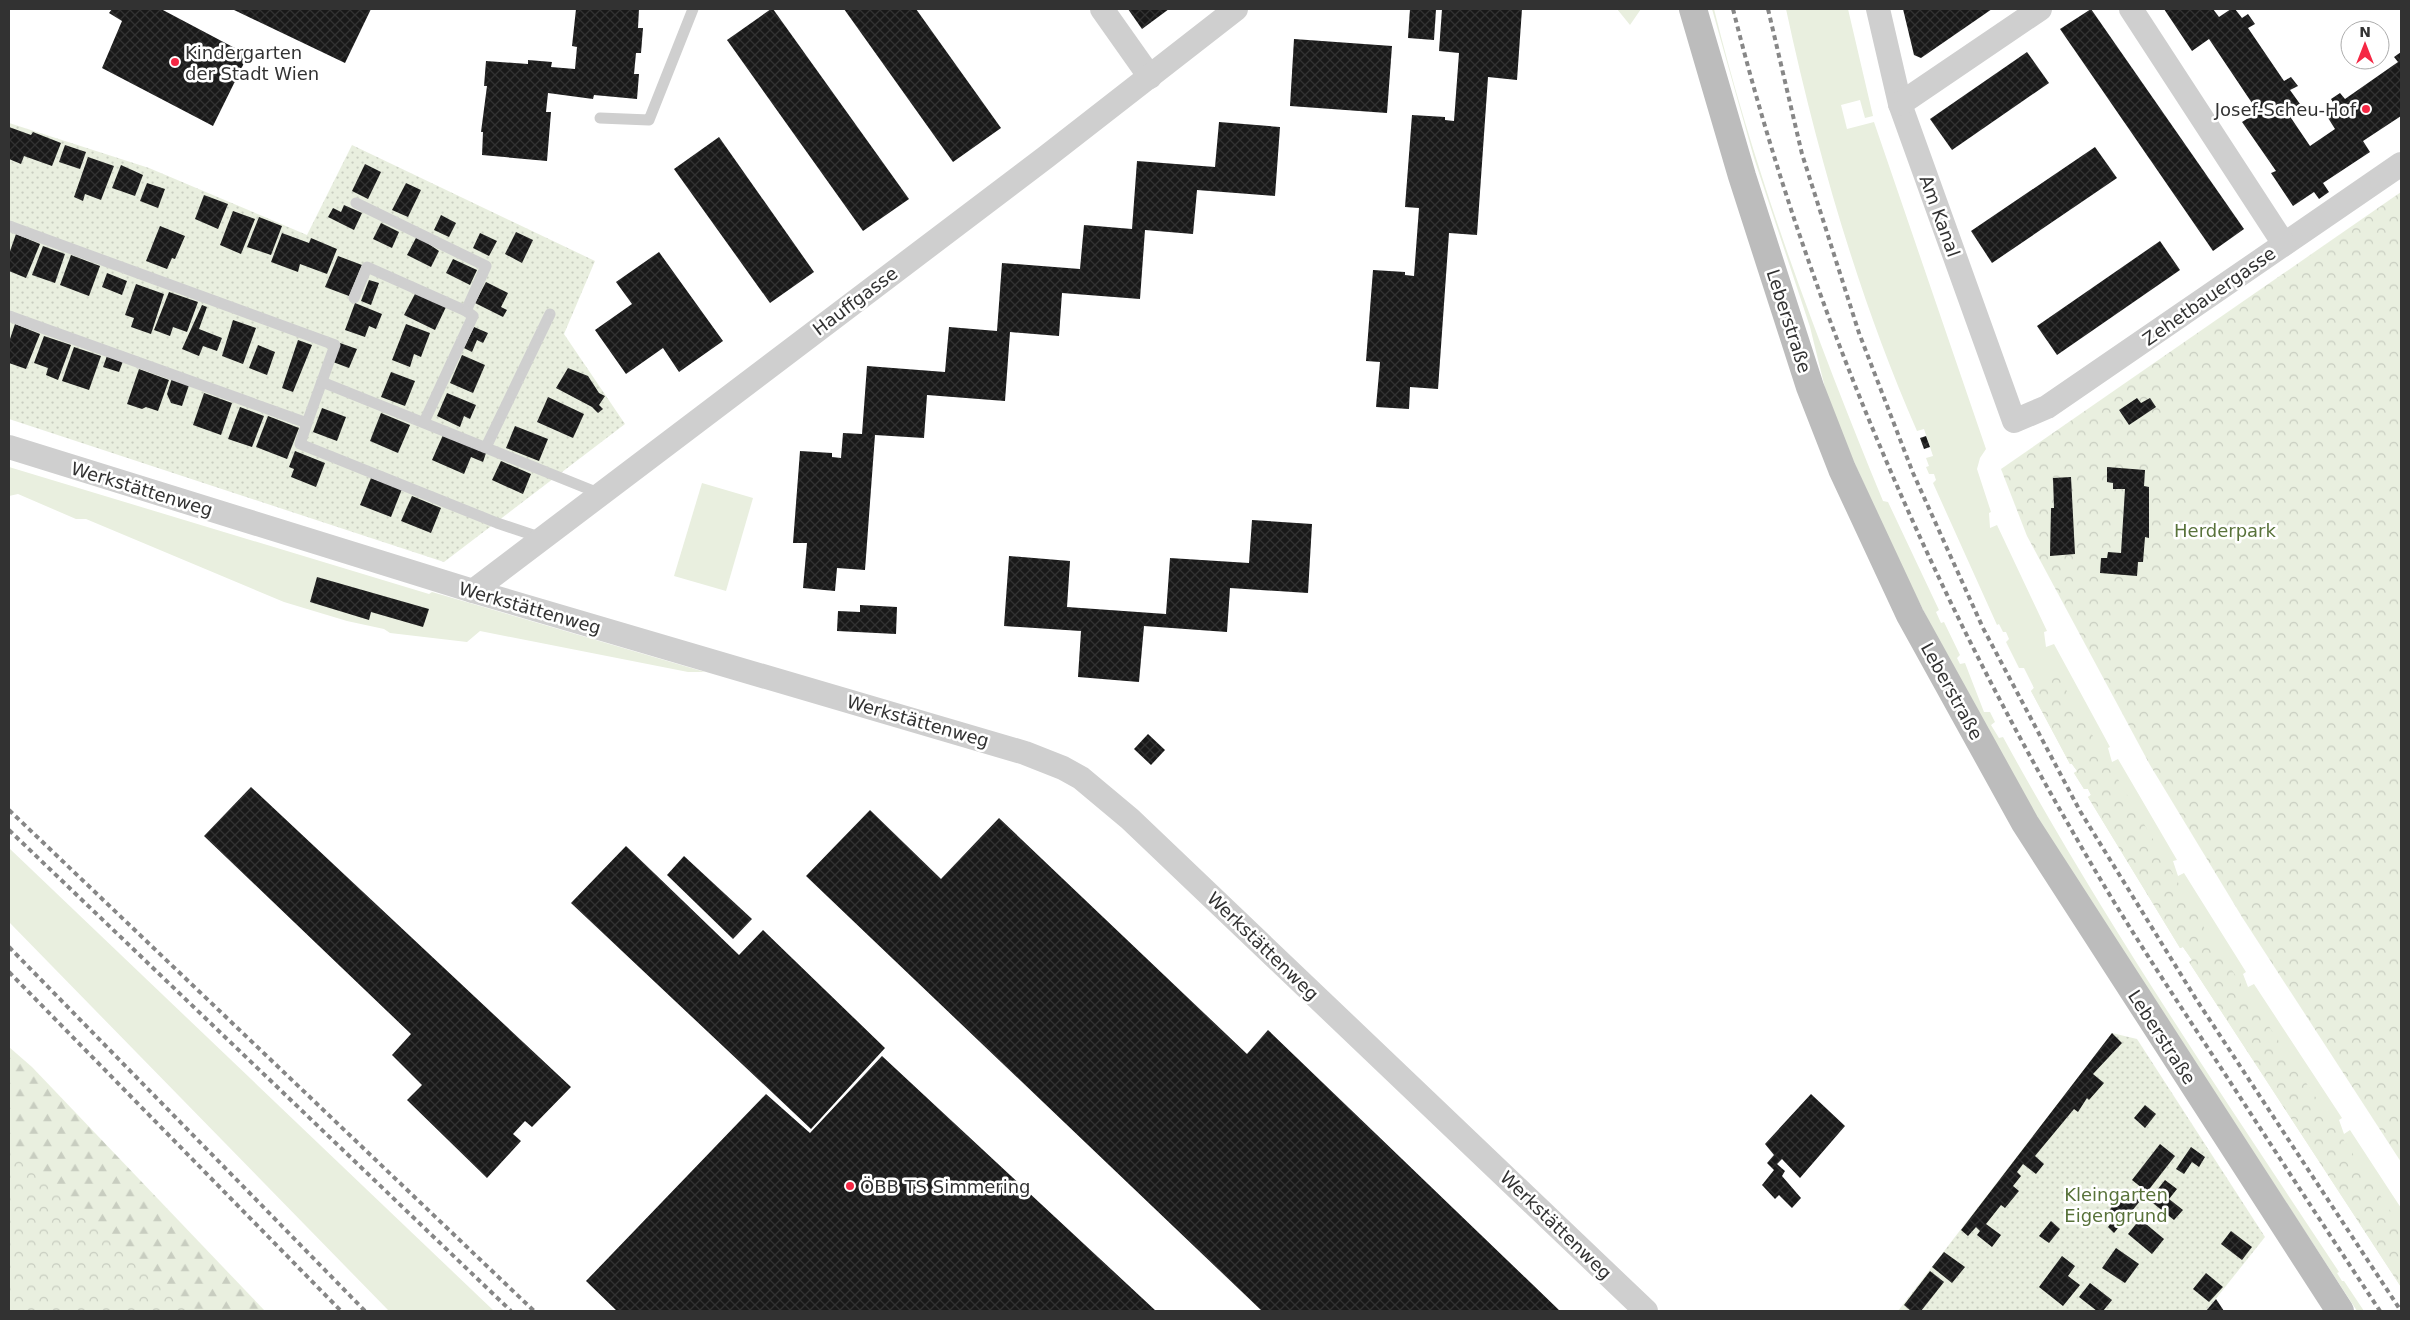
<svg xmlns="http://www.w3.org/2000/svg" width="2410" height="1320" font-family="'DejaVu Sans',sans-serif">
	<defs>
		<pattern id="forest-firs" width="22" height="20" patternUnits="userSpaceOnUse" patternTransform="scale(1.25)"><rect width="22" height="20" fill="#e9efdf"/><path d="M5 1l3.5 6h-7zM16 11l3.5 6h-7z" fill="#c8cdc0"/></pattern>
		<pattern id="park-crowns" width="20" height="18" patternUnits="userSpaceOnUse" patternTransform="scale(1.25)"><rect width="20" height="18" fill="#e9efdf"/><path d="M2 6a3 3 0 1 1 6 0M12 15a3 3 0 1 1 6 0" fill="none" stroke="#c8cdc0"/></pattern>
		<pattern id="garden-dots" width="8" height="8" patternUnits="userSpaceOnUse" patternTransform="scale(1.25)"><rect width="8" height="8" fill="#e9efdf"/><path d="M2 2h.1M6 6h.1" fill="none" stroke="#c8cdc0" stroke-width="1.8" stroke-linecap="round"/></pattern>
		<pattern id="building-cross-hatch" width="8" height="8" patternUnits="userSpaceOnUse" patternTransform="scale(1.25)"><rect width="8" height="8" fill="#191919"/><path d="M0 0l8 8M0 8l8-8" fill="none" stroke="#323232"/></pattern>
	</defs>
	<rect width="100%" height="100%" fill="#fff"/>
	<g fill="#e9efdf">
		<polygon points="1617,9 1641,9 1630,25"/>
		<path d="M1712,9H1714C1756,178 1817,341 1883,501L1888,502L1939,610L1936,612L1941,623L1944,622L1960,655L1957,658L1960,664L1965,663L1984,712H1990L1995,722L1991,725L1999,738L2003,737C2104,922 2223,1096 2339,1272L2337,1273L2342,1281H2344L2364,1311H2357L2048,838L1953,669L1905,574L1849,451L1828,400L1810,327L1754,158Z"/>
		<path d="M1786,9H1848L1873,116L1865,118L1860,100L1841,105L1847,129L1874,122L1986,449L1980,458L1977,469L1991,512L1989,513L1990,528L1997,525L2047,631L2044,632L2046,647L2054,644L2110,747L2108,748L2112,762L2118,759L2177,860L2173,861L2178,876L2184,873L2246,972L2243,974L2248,987L2254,984L2342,1118L2339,1120L2344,1134L2350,1130L2401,1208V1287L2189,962L2192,960L2183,947L2180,948L2088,797L2091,795L2088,789H2084L2074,773L2077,771L2072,764H2070L2031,691L2034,688L2024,668H2019L2006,642L2009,639L2006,632H2003L1999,624L1997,625L1933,483L1936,480L1934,474H1929L1926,467L1929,466L1926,458L1933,456L1924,429L1917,431C1858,296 1817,153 1786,9Z"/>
		<polygon points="9,467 429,594 432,592 705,672 688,672 480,631 467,642 390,633 384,629 347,621 284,602 86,519 76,519 18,494 9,496"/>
		<polygon points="702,483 753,498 726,591 674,576"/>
		<polygon points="9,848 494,1311 389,1311 9,922"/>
	</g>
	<polygon fill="url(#forest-firs)" points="9,1047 32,1067 265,1311 40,1311 9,1284"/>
	<g fill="url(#park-crowns)">
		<polygon points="2401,192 2401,1162 2242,917 2150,765 2027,536 2001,469"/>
		<polygon points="2057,674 2205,929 2401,1227 2401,1287 2189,962 2192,960 2183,947 2180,948 2088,797 2091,795 2088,789 2084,789 2074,773 2077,771 2072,764 2070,764 2031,691 2034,688 2033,685"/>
		<polygon points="9,1149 79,1214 159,1279 189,1311 9,1311"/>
	</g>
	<g fill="url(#garden-dots)">
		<polygon points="9,123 149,168 307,235 352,145 595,261 564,334 625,424 444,562 9,419"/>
		<polygon points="2112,1033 2137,1039 2265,1237 2206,1311 1898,1311"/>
	</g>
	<g fill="url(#building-cross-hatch)">
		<polygon points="112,9 161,9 248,55 213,126 102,68 122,21 109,13"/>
		<polygon points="232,9 371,9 345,63"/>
		<polygon points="576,9 639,9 638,28 643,28 641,53 636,53 634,74 639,74 637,99 594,95 593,99 548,93 546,112 551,112 547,161 482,155 483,132 481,132 487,86 484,86 486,61 528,64 528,60 552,62 551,67 575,69 577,47 572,46"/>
		<polygon points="771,9 773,9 909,199 863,231 727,40"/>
		<polygon points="844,9 916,9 1001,128 953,162"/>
		<polygon points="1128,9 1169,9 1142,29"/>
		<polygon points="1410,9 1436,9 1434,40 1408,38"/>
		<polygon points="1442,9 1522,9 1517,80 1488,77 1477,235 1449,233 1438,389 1410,387 1409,409 1376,407 1380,362 1366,361 1373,270 1405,272 1405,275 1414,276 1419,208 1405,207 1412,115 1445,117 1445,120 1454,121 1459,53 1439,51"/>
		<polygon points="1903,9 1992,9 1921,58 1914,55"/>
		<polygon points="2091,9 2244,229 2213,251 2060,29"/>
		<polygon points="2164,9 2213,9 2219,17 2231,9 2235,9 2242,18 2248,14 2255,24 2248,28 2284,81 2291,77 2298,86 2290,90 2300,104 2287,112 2310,146 2335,129 2325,113 2335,106 2331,99 2340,93 2345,99 2398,62 2394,57 2401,52 2401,116 2363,141 2370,152 2323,183 2329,192 2319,199 2314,192 2293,206 2271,173 2276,171 2242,122 2258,112 2209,39 2192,51"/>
		<polygon points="1294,39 1392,46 1387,113 1290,106"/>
		<polygon points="2027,52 2049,83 1952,150 1930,119"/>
		<polygon points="1219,122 1280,127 1275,196 1197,190 1193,234 1145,230 1140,299 1062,293 1059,336 1010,332 1005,401 927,395 924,438 875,435 865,570 837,568 835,591 803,588 807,543 793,543 800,451 832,453 832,457 841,458 843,433 862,434 867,366 945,372 949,327 997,331 1002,263 1080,269 1084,225 1132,229 1137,161 1215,167"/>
		<polygon points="9,127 31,135 33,132 61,143 52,166 24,156 21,164 9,159"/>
		<polygon points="719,137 814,272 770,303 674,169"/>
		<polygon points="65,145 86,152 80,169 59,162"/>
		<polygon points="2095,147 2117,178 1992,263 1971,231"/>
		<polygon points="88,157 114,166 101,200 85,194 83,201 74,197"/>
		<polygon points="365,164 381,172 368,199 352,191"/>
		<polygon points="121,165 143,175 135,196 112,188"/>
		<polygon points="147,183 165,189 158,208 140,201"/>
		<polygon points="406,183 421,190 408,217 392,210"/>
		<polygon points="204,195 228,204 218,229 195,219"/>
		<polygon points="344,205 362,213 354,230 328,217 333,208 341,212"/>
		<polygon points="233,211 255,219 241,254 220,245"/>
		<polygon points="441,215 456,223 449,237 434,230"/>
		<polygon points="259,217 282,226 271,255 247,247"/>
		<polygon points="381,223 399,232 392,248 373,239"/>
		<polygon points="160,226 185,236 175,259 172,258 167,269 146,261"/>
		<polygon points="516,232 533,240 522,263 505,254"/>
		<polygon points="282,233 309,243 311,238 337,249 327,274 300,264 298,272 271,262"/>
		<polygon points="480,233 497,241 489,256 473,248"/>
		<polygon points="16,234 40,244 26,278 9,271 9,254"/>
		<polygon points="417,236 439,251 431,267 407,255"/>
		<polygon points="2160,241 2180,270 2057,355 2037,326"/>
		<polygon points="43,246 65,254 55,283 32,275"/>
		<polygon points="659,252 723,341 679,372 663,348 626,374 595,330 632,304 616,282"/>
		<polygon points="71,255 100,266 89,296 60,285"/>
		<polygon points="338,256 362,265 349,296 325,287"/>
		<polygon points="453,259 477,270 470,285 446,273"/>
		<polygon points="107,273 127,281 122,295 102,287"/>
		<polygon points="369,280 379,283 371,305 361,301"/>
		<polygon points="486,282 508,293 501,307 507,310 503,317 475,303"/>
		<polygon points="136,284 164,294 151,334 131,327 134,318 125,315"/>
		<polygon points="169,292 198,302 187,332 173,327 170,336 154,330"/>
		<polygon points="416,292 446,307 435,330 404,315"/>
		<polygon points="355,303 382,314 376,329 369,326 365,337 345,330"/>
		<polygon points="202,305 207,307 199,329 222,338 217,351 203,346 199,356 182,349"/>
		<polygon points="233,320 256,328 243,364 222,356"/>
		<polygon points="15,324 40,334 26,369 9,363 9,342"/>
		<polygon points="406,324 430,333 421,357 414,354 410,367 392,360"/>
		<polygon points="474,327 488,333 483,343 477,340 472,352 464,348"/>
		<polygon points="44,336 71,345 58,380 46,375 48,368 34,363"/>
		<polygon points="298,340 312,345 293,392 282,388"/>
		<polygon points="340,343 357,349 349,368 333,362"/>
		<polygon points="258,345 275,352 267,375 249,368"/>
		<polygon points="74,347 101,356 89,390 62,381"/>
		<polygon points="462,355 485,365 473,393 450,383"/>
		<polygon points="107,356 123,361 119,372 103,367"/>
		<polygon points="568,368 588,376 599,393 605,396 599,405 603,409 598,413 592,407 556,388"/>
		<polygon points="139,369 169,380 158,411 146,407 142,409 127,404"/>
		<polygon points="391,372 415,381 405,406 381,397"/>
		<polygon points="172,378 189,385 182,406 171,403 167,394"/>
		<polygon points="204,393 232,403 221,435 193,425"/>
		<polygon points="447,393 476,405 470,419 464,416 460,427 437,416"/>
		<polygon points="548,397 584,414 573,438 537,422"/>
		<polygon points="2137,398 2141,403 2150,398 2156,407 2129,425 2119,410"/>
		<polygon points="240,407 264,416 252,447 228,439"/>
		<polygon points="322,408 346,417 337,441 313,432"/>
		<polygon points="381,413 410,425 398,453 370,441"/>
		<polygon points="268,416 299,428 287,459 256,447"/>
		<polygon points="515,426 548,439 539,461 506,448"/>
		<polygon points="443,435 486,453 483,462 471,457 464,474 432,460"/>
		<polygon points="1926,436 1930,447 1924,449 1920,438"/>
		<polygon points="295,451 325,463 316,487 291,477 294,469 289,467"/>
		<polygon points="501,461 531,474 523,494 492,480"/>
		<polygon points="2107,467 2145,470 2144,486 2149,487 2149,538 2145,537 2143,562 2138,562 2137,576 2100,573 2101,558 2107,558 2108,552 2121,553 2125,489 2113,489 2113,483 2107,482"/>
		<polygon points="2071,477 2075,554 2050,556 2051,508 2054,508 2053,478"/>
		<polygon points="371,478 402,489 391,517 360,505"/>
		<polygon points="412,496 441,508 431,533 401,521"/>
		<polygon points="1252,520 1312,524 1308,593 1230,588 1227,632 1144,626 1139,682 1078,677 1081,631 1004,626 1009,556 1070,561 1067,607 1166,614 1170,558 1249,563"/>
		<polygon points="317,577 429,609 423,627 371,612 369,620 310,602"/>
		<polygon points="860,605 897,607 896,634 837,631 838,611 860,612"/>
		<polygon points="1148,734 1165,750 1151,765 1134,749"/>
		<polygon points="251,787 571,1087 532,1127 525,1121 513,1134 521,1141 487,1178 407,1100 422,1085 392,1055 411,1034 204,836"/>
		<polygon points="870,810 941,879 999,818 1247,1054 1268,1030 1560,1311 1262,1311 806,876"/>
		<polygon points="626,846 739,955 763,930 885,1048 811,1129 571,903"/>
		<polygon points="684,856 752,919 733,939 667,875"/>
		<polygon points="2112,1033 2122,1043 2093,1074 2104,1083 2089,1100 2087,1098 2078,1112 2074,1109 2035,1156 2044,1164 2036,1174 2023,1164 2017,1172 2021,1176 2013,1186 2019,1191 2005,1208 2001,1205 1986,1224 2001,1235 1992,1247 1977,1235 1980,1231 1976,1227 1968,1236 1961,1230"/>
		<polygon points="882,1056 1156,1311 617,1311 586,1281 766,1094 810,1133"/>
		<polygon points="1811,1094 1845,1126 1800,1178 1782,1159 1777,1164 1785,1171 1782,1176 1801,1198 1792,1208 1779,1195 1775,1199 1762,1185 1774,1170 1767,1163 1774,1155 1765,1144"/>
		<polygon points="2145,1105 2156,1114 2145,1128 2134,1118"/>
		<polygon points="2160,1144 2175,1156 2147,1192 2132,1180"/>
		<polygon points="2191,1147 2205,1157 2199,1167 2192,1162 2184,1174 2176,1169"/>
		<polygon points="2165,1180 2177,1189 2169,1199 2183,1210 2174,1220 2149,1200"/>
		<polygon points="2132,1195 2140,1201 2114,1233 2108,1227 2113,1220 2106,1214 2121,1196 2128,1201"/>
		<polygon points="2140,1219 2164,1239 2152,1254 2128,1234"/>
		<polygon points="2051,1221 2060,1229 2049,1243 2039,1236"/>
		<polygon points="2231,1231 2252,1247 2242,1260 2221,1244"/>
		<polygon points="2116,1248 2139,1264 2125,1283 2102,1268"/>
		<polygon points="1944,1252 1965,1267 1952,1283 1932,1267"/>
		<polygon points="2062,1256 2075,1266 2068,1276 2080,1285 2063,1306 2039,1287"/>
		<polygon points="1930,1271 1944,1282 1921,1311 1911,1311 1904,1305"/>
		<polygon points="2206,1273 2223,1287 2209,1302 2193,1289"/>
		<polygon points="2090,1283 2112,1300 2103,1311 2097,1311 2079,1297"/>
		<polygon points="2216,1299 2224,1311 2206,1311"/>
	</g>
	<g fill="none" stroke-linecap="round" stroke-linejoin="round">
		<g stroke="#cfcfcf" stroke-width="11">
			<polyline points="600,118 649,120 693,9"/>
			<polyline points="9,226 335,345 307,423"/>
			<polyline points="354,298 367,267 466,311 486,266 356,203"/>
			<polyline points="9,316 307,423 300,444 497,523 542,538"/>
			<polyline points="322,382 601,494"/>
			<polyline points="424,422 473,316 466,311"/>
			<polyline points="486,447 550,314"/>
		</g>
		<g stroke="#cfcfcf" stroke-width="24">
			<polyline points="1102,9 1150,77"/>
			<polyline points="1878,9 1900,104 2014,421 2047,407 2401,164"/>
			<polyline points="2131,9 2284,244"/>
			<polyline points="1900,104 2040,9"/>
			<polyline points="9,447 473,591 1025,753 1063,768 1081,778 1130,819 1646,1311"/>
			<polyline points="473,591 1046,157 1236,9"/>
		</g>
		<polyline stroke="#bcbcbc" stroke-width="28" points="1693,9 1742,176 1810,387 1842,469 1910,615 2025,823 2340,1311"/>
		<g stroke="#878787" stroke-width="4" stroke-dasharray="5 4" stroke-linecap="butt">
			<path d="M1733,9C1806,301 1927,582 2078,841C2123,920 2173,995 2223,1071C2275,1151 2327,1231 2380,1311"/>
			<polyline points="1768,9 1802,154 1859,333 1913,473 1983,628 2080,811 2196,999 2401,1311"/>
			<polyline points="9,810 534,1311"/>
			<polyline points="9,830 511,1311"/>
			<polyline points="9,947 365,1311"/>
			<polyline points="9,972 341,1311"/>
		</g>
	</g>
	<g fill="#f52744" stroke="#fff" stroke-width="2">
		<circle cx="175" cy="62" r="5"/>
		<circle cx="2366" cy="109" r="5"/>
		<circle cx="850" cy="1186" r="5"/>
	</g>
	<g text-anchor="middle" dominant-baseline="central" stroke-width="5" stroke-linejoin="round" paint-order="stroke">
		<g font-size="18" fill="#323232" stroke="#fff" text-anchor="start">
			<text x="185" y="52">Kindergarten<tspan x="185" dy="21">der Stadt Wien</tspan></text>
			<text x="2356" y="109" text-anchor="end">Josef-Scheu-Hof</text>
			<text x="860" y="1186">ÖBB TS Simmering</text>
		</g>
		<g font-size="18" fill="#323232" stroke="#fff">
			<text transform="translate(1940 216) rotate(70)">Am Kanal</text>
			<text transform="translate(2209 296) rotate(-35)">Zehetbauergasse</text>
			<text transform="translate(855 301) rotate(-37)">Hauffgasse</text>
			<text transform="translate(1789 321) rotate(72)">Leberstraße</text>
			<text transform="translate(142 489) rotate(17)">Werkstättenweg</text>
			<text transform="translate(530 608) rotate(16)">Werkstättenweg</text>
			<text transform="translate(1952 691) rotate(61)">Leberstraße</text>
			<text transform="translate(918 721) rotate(16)">Werkstättenweg</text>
			<text transform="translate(1263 946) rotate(44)">Werkstättenweg</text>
			<text transform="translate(2162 1037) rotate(57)">Leberstraße</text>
			<text transform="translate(1556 1225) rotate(44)">Werkstättenweg</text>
		</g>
		<g font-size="18" fill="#58723a" stroke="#fff">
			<text x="2225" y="530">Herderpark</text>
			<text x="2116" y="1194">Kleingarten<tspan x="2116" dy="21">Eigengrund</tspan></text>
		</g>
	</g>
	<rect width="2410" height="1320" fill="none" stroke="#323232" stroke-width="20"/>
	<g transform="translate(2365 45)"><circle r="24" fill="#ffffff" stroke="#adadad"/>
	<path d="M0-4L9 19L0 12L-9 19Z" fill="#f52744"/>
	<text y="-8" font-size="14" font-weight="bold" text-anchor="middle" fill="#323232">N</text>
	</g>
</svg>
